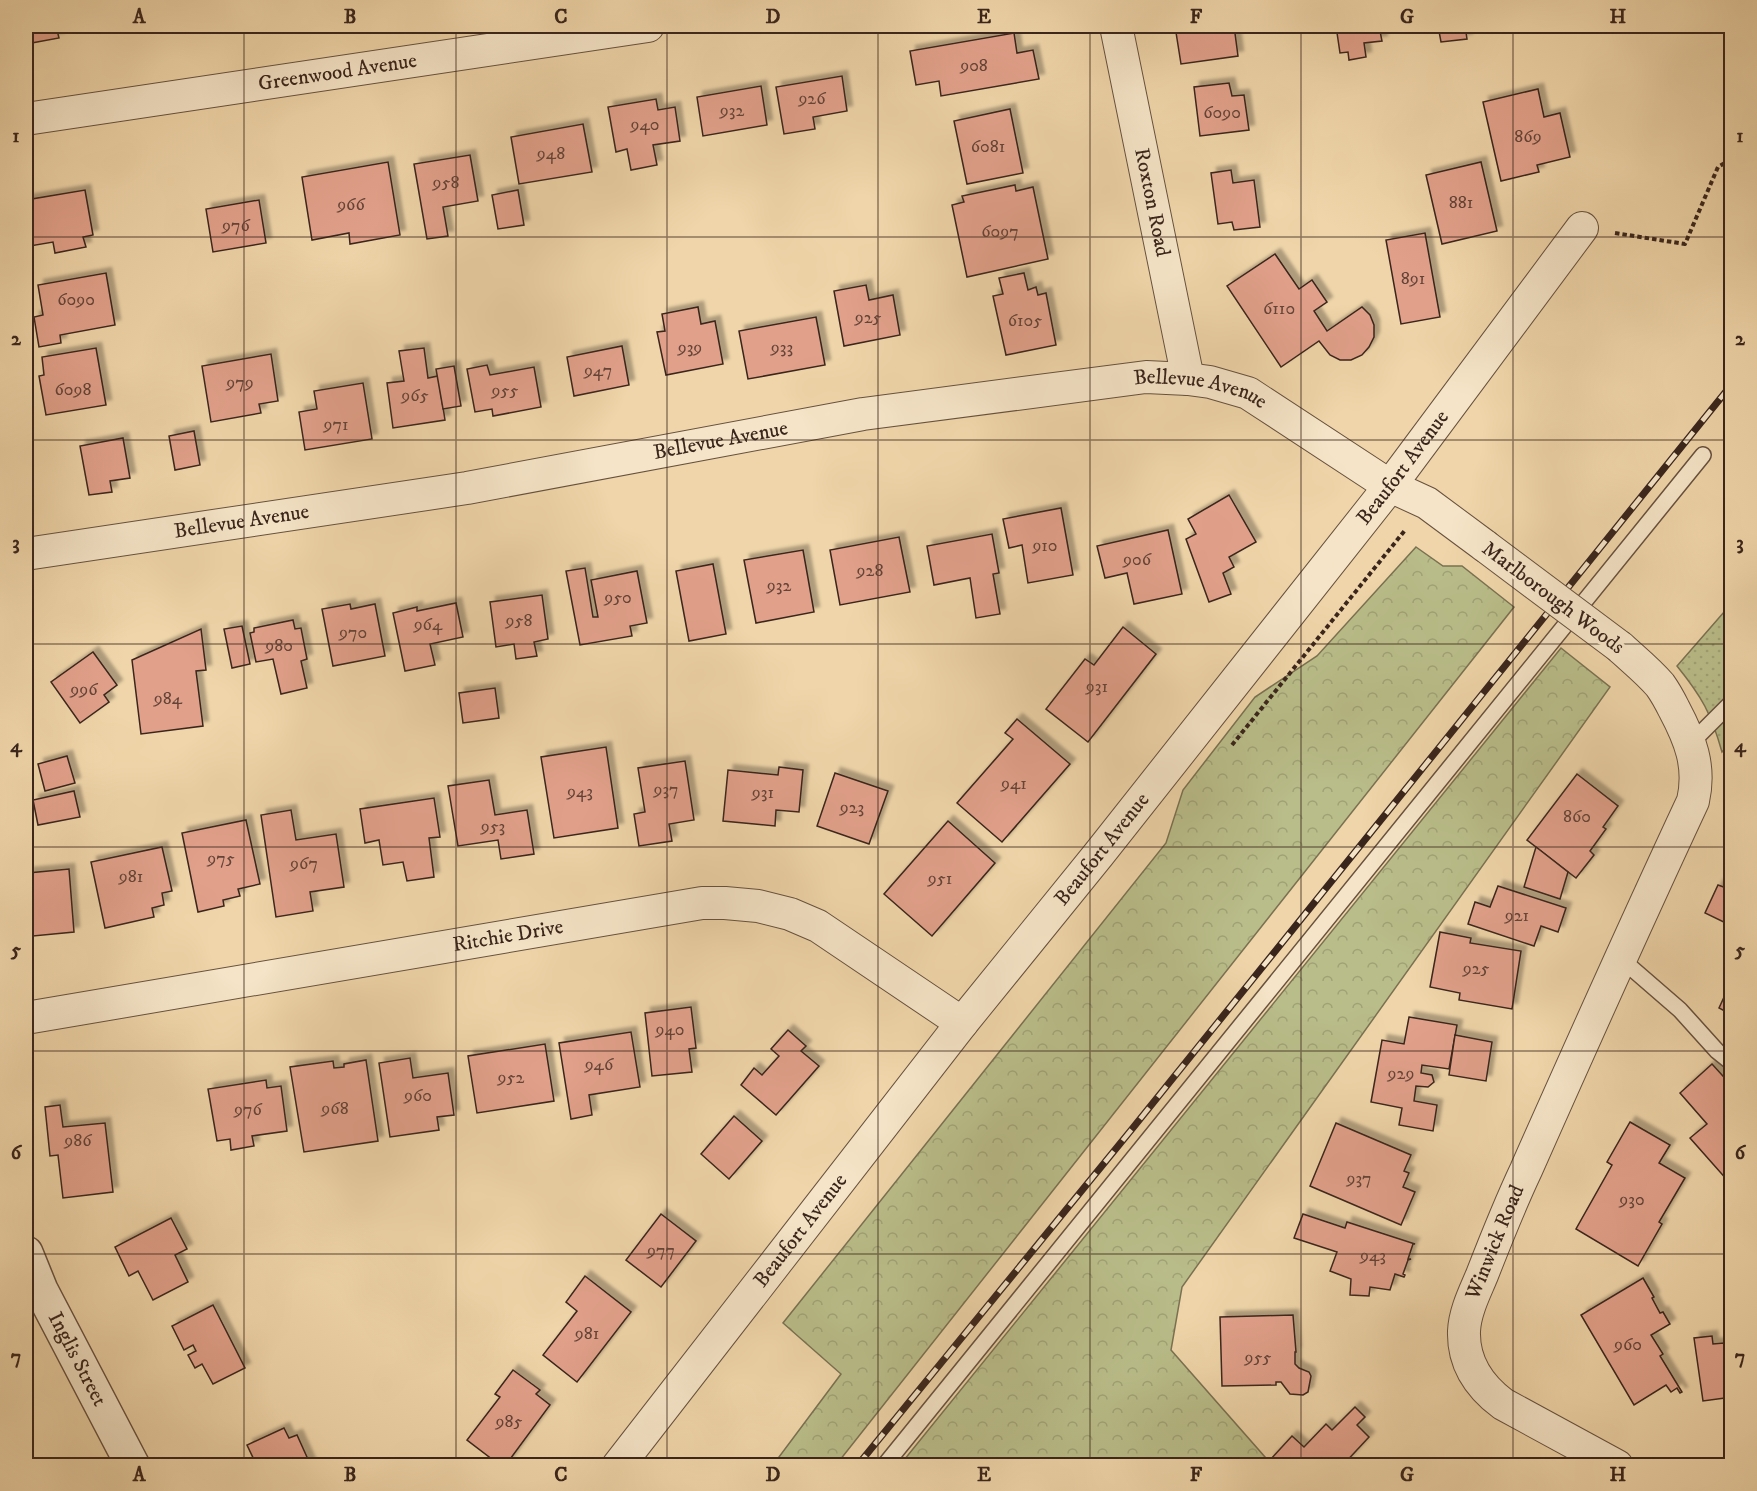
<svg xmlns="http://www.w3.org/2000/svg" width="1757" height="1491" font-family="'IM FELL DW Pica',serif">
	<defs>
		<pattern id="forest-crowns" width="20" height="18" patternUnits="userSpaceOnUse" patternTransform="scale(1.5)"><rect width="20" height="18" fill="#b9bd89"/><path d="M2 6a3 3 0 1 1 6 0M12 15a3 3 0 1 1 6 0" fill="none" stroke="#a0a276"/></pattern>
		<pattern id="park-dots" width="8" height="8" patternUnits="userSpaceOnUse" patternTransform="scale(1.5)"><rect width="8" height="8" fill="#b9bd89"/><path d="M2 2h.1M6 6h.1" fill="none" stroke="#a0a276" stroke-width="1.8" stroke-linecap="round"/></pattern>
		<filter id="shadow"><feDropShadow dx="5.5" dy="-5.5" stdDeviation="1.5" flood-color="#0004"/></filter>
	</defs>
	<rect width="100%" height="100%" fill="#efd5a9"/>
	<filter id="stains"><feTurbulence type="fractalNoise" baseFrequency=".00333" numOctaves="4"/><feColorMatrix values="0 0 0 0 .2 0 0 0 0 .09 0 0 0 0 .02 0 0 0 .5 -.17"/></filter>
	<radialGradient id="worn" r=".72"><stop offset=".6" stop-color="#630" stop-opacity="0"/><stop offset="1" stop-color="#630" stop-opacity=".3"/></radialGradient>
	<g fill="url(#forest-crowns)" stroke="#7a7152" stroke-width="1.5">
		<polygon points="1416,547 1443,566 1462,566 1514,607 836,1465 773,1465 841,1374 783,1323 1166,843 1183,790 1255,697 1317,656"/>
		<polygon points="1561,648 1610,687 1182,1287 1171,1350 1272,1465 1199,1465 1189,1458 1179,1466 900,1465"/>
	</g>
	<path fill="url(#park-dots)" stroke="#7a7152" stroke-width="1.5" d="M1731,604V742L1722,752C1711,713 1702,697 1677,666Z"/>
	<g fill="#e1a08a" stroke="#3a251c" stroke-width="1.5" filter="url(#shadow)">
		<polygon points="26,26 56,26 59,38 26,44"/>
		<polygon points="1175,26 1234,26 1238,56 1181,64"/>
		<polygon points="1336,26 1379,26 1382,41 1364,43 1366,57 1349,60 1348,52 1340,53"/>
		<polygon points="1438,26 1465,26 1467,39 1441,42"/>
		<polygon points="1014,33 1017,53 1033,50 1039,79 941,96 939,81 916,85 910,51"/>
		<polygon points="842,76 847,111 813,117 815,129 784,134 776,87"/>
		<polygon points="1229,83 1232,96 1244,95 1249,130 1200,136 1194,87"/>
		<polygon points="761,86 767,125 703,136 697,97"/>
		<polygon points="1538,89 1544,117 1560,113 1570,157 1537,165 1539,172 1501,181 1483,102"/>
		<polygon points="656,99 658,110 675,107 680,141 653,145 657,165 631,170 627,149 616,152 608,107"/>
		<polygon points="1010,109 1023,173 967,184 954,121"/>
		<polygon points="583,124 592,172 519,184 511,137"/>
		<polygon points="470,155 478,201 443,207 448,236 427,239 414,164"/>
		<polygon points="388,162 400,235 350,244 349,233 312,240 302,177"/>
		<polygon points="1481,162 1497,231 1442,244 1426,175"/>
		<polygon points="1231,170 1233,183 1254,180 1260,227 1234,230 1232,222 1218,224 1211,173"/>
		<polygon points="1015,185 1016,191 1033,187 1048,259 967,277 952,205 964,202 962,196"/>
		<polygon points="85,190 93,235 83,237 86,247 55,253 53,242 30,246 26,220 26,200"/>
		<polygon points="518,190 524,225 498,229 492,195"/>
		<polygon points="259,200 266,243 213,252 206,209"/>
		<polygon points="1425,233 1440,317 1401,324 1386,240"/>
		<polygon points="1275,254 1299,289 1312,280 1327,302 1314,311 1327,331 1362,307 1370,315 1374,325 1374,337 1369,347 1362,355 1351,360 1340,360 1330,355 1319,341 1281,367 1227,286"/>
		<polygon points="106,273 115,325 60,335 61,343 39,347 34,317 43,315 38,285"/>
		<polygon points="1024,273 1028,290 1036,287 1038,295 1046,293 1056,345 1006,355 993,296 1003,294 999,278"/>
		<polygon points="866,285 869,300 893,295 900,335 844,346 834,291"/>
		<polygon points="698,307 701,324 715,321 723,364 666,375 657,332 665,331 662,314"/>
		<polygon points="816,317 825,365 748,379 739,331"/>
		<polygon points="622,346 629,385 574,396 567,357"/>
		<polygon points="96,348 106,405 46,415 39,376 44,375 42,357"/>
		<polygon points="424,348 428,378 438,376 445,420 393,428 387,383 404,381 399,351"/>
		<polygon points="271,354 278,401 259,404 261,413 211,422 202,366"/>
		<polygon points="487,365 490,375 534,367 541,407 493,416 492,409 475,412 467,369"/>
		<polygon points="454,366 461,406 443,409 436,369"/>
		<polygon points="363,383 372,439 305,450 299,412 317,409 314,391"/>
		<polygon points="194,431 200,465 175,470 169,436"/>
		<polygon points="123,438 130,478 110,481 112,492 89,495 80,446"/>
		<polygon points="1229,495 1256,542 1229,557 1234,567 1223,573 1231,594 1209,602 1186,539 1196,534 1188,519"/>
		<polygon points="1061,508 1073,575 1028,583 1022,545 1009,548 1003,519"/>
		<polygon points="1168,530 1182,594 1134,604 1127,573 1105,578 1097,546"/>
		<polygon points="992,534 999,573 993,574 1000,614 976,618 970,578 934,585 927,546"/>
		<polygon points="899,537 910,592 840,605 830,550"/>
		<polygon points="803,550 814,612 756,623 744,560"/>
		<polygon points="713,564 726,634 689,641 676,571"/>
		<polygon points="585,568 593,617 598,617 591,580 637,571 647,623 630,626 632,636 580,645 566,571"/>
		<polygon points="542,595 548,639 534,642 537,656 516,659 514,644 496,647 490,602"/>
		<polygon points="456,603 463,637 430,644 435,665 405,671 393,613 417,607 417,611"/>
		<polygon points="350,604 351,609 375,604 385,656 333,666 322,609"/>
		<polygon points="293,620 295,629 301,628 307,659 301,661 307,688 281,694 273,659 256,662 250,633 254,632 254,628"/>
		<polygon points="242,626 250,664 232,668 224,629"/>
		<polygon points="1123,627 1156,654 1088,742 1046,709 1085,659 1094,665"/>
		<polygon points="201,629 206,670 196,671 203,726 141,734 132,660"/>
		<polygon points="93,652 117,685 104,695 109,702 80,723 51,682"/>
		<polygon points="495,688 499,718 463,723 459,693"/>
		<polygon points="1017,719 1070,764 1002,842 957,803 1013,739 1005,733"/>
		<polygon points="606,747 618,828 554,838 541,757"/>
		<polygon points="67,756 75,783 45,791 38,764"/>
		<polygon points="685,761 694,820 669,824 672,841 639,846 634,814 645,812 638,768"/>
		<polygon points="779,767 803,770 799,812 776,810 775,826 723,821 728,770 778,775"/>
		<polygon points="835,773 888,791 869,844 817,826"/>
		<polygon points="1577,774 1618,806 1603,827 1606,829 1590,851 1594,855 1576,878 1527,840"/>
		<polygon points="489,780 495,815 527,810 534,854 501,859 498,840 458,846 448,786"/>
		<polygon points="74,791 80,817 38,825 33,800"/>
		<polygon points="434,798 440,837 429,838 434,877 407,881 403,862 383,865 379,840 365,843 360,809"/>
		<polygon points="291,810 296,840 336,834 344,887 310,892 313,911 276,917 261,815"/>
		<polygon points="246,820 260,884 238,889 240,896 223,900 224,906 198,912 182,833"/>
		<polygon points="948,821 995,863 932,936 884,894"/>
		<polygon points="162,847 172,891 162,893 164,905 152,908 154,917 105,928 91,862"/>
		<polygon points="1536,847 1568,872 1560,899 1524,887"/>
		<polygon points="69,869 74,932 33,936 28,873"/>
		<polygon points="1718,885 1732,890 1732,926 1705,913"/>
		<polygon points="1498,886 1566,908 1558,932 1541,926 1534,946 1468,924 1475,902 1490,907"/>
		<polygon points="1440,932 1471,938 1470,943 1521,951 1512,1009 1459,1000 1460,993 1430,987"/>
		<polygon points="1732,980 1732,1015 1719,1008"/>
		<polygon points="691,1007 696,1048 689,1049 692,1072 652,1076 645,1013"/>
		<polygon points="1409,1017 1457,1025 1449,1069 1422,1065 1421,1073 1432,1075 1434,1082 1428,1087 1416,1086 1414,1101 1437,1105 1433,1131 1399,1125 1402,1108 1371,1102 1382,1040 1404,1044"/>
		<polygon points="788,1030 806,1046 801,1051 819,1066 776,1115 741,1085 754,1068 762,1075 779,1056 771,1049"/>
		<polygon points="631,1032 640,1087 589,1095 592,1115 571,1119 559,1043"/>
		<polygon points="1455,1035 1492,1042 1486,1081 1449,1075"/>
		<polygon points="545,1044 554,1101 477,1113 468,1056"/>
		<polygon points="410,1058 413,1078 448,1073 454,1115 437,1117 439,1130 390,1137 379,1063"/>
		<polygon points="366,1060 378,1141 304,1152 290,1067 333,1061 334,1068 344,1067 344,1064"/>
		<polygon points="1712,1064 1732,1086 1732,1177 1728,1181 1690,1138 1707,1124 1680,1093"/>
		<polygon points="266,1080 267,1088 281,1086 287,1131 252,1136 254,1146 231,1150 230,1139 217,1141 208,1089"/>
		<polygon points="60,1105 63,1127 105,1123 113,1192 63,1198 58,1155 50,1156 45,1107"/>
		<polygon points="734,1116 762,1141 729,1179 701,1154"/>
		<polygon points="1630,1122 1670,1145 1659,1163 1685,1178 1659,1222 1662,1224 1638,1266 1576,1229 1612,1165 1607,1162"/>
		<polygon points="1336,1123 1411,1155 1404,1171 1409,1173 1403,1187 1415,1192 1401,1225 1310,1186"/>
		<polygon points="661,1214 696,1241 661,1287 626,1260"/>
		<polygon points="1303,1214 1345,1228 1347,1222 1415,1244 1413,1244 1408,1259 1411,1259 1408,1260 1403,1274 1405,1275 1404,1277 1395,1274 1390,1290 1370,1287 1369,1296 1350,1295 1351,1279 1330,1271 1337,1252 1294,1238"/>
		<polygon points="171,1218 187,1249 175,1255 188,1282 153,1300 138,1271 129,1276 115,1247"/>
		<polygon points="585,1276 631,1312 577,1382 543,1355 577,1311 566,1302"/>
		<polygon points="1643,1278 1654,1297 1652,1298 1660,1313 1663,1312 1670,1324 1651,1335 1663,1354 1660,1356 1682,1392 1680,1393 1677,1388 1671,1392 1666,1385 1634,1405 1581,1315"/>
		<polygon points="213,1305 245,1368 213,1384 202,1364 195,1368 188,1355 196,1351 193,1345 184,1350 172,1326"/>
		<polygon points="1293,1315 1296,1352 1295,1352 1295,1364 1299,1368 1309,1372 1311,1376 1308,1392 1303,1395 1290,1394 1281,1382 1276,1382 1276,1385 1222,1386 1220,1317"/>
		<polygon points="1712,1336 1713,1344 1724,1343 1724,1348 1732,1347 1732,1397 1703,1401 1694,1338"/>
		<polygon points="513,1370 540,1390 536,1394 550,1405 505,1466 501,1466 467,1440 500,1397 495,1394"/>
		<polygon points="1355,1407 1365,1417 1357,1425 1369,1437 1342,1466 1276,1466 1270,1460 1292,1436 1304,1447 1326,1424 1332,1430"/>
		<polygon points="284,1428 289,1438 297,1435 311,1466 257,1466 247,1445"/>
	</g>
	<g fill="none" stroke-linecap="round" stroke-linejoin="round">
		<defs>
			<g id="service">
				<polyline points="1689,738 1700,734 1732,702"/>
				<polyline points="1620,958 1680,1010 1717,1051 1732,1063"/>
				<polyline points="884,1466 1703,455"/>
			</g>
			<g id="minor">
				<path id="s1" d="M1116,26L1188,379"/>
				<path id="s2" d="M26,119L648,26"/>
				<path id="s3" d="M26,554L467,488L863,414L1146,377L1188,379L1210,382L1248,393L1390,486L1427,503L1485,546"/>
				<path id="s4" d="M26,1018L702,903H725L758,906L790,914L818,926L962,1023"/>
				<path id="s5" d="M618,1466L962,1023L1099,854L1390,486L1582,228"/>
				<path id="s6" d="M1617,1466L1503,1404C1479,1386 1463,1362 1464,1331C1465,1311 1475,1292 1482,1275C1496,1239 1510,1204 1526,1170C1581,1046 1636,923 1693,801C1701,766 1690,739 1674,709C1670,701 1665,692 1660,685C1648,671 1633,659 1620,647"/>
			</g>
			<g id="tertiary">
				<path id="s7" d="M26,1253L41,1290L133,1466"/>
			</g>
		</defs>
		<use href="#service" stroke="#67513f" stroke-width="18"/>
		<use href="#minor" stroke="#67513f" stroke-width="34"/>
		<use href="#tertiary" stroke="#67513f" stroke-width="36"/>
		<g stroke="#3a251c" stroke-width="4" stroke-dasharray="4.5 3" stroke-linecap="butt">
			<polyline points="1615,233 1685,244 1718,167 1732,159"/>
			<polyline points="1232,745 1406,529"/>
		</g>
		<use href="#service" stroke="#f5e4c7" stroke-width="15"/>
		<use href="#minor" stroke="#f5e4c7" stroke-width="32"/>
		<use href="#tertiary" stroke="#f5e4c7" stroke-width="33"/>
		<defs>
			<polyline id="rail" points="857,1466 1132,1129 1732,384"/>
		</defs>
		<use href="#rail" stroke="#3a251c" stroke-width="7"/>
		<use href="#rail" stroke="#f5e4c7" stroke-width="4.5" stroke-dasharray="14" stroke-linecap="butt"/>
		<defs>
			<polyline id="minor-bridge" points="1485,546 1620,647"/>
		</defs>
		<use href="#minor-bridge" stroke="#67513f" stroke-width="34" stroke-linecap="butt"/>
		<use href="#minor-bridge" stroke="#f5e4c7" stroke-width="32"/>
	</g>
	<path fill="none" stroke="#3a251c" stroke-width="1.5" stroke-opacity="0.55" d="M244,26V1466M456,26V1466M667,26V1466M878,26V1466M1090,26V1466M1301,26V1466M1513,26V1466M26,237H1732M26,440H1732M26,644H1732M26,847H1732M26,1051H1732M26,1254H1732"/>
	<g text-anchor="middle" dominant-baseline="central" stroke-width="6" stroke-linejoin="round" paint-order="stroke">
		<g font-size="18" fill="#644438">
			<text x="974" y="66">908</text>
			<text x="812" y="99">926</text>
			<text x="732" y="111">932</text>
			<text x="1222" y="113">6090</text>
			<text x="645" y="125">940</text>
			<text x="1528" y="137">869</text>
			<text x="988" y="147">6081</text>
			<text x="551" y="154">948</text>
			<text x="446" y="183">958</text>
			<text x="1461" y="203">881</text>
			<text x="351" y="205">966</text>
			<text x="236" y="226">976</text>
			<text x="1000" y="232">6097</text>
			<text x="1413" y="279">891</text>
			<text x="76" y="300">6090</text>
			<text x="1279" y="309">6110</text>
			<text x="868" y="318">925</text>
			<text x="1025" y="321">6105</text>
			<text x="690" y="348">939</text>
			<text x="782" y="348">933</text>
			<text x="598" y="371">947</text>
			<text x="240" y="383">979</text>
			<text x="73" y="390">6098</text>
			<text x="505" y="391">955</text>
			<text x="415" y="396">965</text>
			<text x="336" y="425">971</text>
			<text x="1045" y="546">910</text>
			<text x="1137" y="560">906</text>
			<text x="870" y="571">928</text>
			<text x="779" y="586">932</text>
			<text x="618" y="598">950</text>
			<text x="519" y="621">958</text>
			<text x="428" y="625">964</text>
			<text x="353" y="633">970</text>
			<text x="279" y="646">980</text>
			<text x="1097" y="687">931</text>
			<text x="84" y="690">996</text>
			<text x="168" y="699">984</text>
			<text x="1014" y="784">941</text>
			<text x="666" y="790">937</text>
			<text x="580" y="792">943</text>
			<text x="763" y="793">931</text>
			<text x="852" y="808">923</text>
			<text x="1577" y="817">860</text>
			<text x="493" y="827">953</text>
			<text x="221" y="859">975</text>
			<text x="304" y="864">967</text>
			<text x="131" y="877">981</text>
			<text x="940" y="879">951</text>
			<text x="1517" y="916">921</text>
			<text x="1476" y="969">925</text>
			<text x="670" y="1030">940</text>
			<text x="599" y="1065">946</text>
			<text x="1401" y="1074">929</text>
			<text x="511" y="1078">952</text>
			<text x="418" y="1096">960</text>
			<text x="335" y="1109">968</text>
			<text x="248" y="1110">976</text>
			<text x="78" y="1141">986</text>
			<text x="1359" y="1179">937</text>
			<text x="1632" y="1200">930</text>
			<text x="661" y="1251">977</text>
			<text x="1373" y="1256">943</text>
			<text x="587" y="1334">981</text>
			<text x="1628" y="1345">960</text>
			<text x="1258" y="1358">955</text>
			<text x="509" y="1422">985</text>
		</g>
		<g font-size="21" fill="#3a251c" stroke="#f5e4c7">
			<text stroke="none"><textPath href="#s2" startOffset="315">Greenwood Avenue</textPath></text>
			<text stroke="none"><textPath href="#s1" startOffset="180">Roxton Road</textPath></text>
			<text stroke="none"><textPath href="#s3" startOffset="1190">Bellevue Avenue</textPath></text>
			<text stroke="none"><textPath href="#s3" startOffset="704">Bellevue Avenue</textPath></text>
			<text stroke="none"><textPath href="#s5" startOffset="1270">Beaufort Avenue</textPath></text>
			<text stroke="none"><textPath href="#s3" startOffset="218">Bellevue Avenue</textPath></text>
			<text transform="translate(1553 598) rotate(37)">Marlborough Woods</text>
			<text stroke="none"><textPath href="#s5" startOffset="784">Beaufort Avenue</textPath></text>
			<text stroke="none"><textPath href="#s4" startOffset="489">Ritchie Drive</textPath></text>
			<text stroke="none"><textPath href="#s5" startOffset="298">Beaufort Avenue</textPath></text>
			<text stroke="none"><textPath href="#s6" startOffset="310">Winwick Road</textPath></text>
			<text stroke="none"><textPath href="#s7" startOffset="118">Inglis Street</textPath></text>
		</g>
	</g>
	<rect width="1757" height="1491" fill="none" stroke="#efd5a9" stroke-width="66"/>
	<rect x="33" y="33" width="1691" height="1425" fill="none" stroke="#3a251c" stroke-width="2"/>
	<g font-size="20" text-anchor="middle" font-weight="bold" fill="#3a251c">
		<text x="139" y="23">A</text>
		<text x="350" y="23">B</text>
		<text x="561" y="23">C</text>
		<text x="773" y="23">D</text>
		<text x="984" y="23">E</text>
		<text x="1196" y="23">F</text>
		<text x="1407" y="23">G</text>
		<text x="1618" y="23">H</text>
		<text x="16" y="142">1</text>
		<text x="1740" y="142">1</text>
		<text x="16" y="345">2</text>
		<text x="1740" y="345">2</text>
		<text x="16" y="549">3</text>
		<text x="1740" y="549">3</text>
		<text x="16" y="752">4</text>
		<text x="1740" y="752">4</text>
		<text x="16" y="956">5</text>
		<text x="1740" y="956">5</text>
		<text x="16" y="1159">6</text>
		<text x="1740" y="1159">6</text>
		<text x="16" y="1363">7</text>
		<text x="1740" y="1363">7</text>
		<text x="139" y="1481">A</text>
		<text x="350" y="1481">B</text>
		<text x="561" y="1481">C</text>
		<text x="773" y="1481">D</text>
		<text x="984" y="1481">E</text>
		<text x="1196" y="1481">F</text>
		<text x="1407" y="1481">G</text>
		<text x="1618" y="1481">H</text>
	</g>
	<rect width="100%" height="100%" filter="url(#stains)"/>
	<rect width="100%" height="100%" fill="url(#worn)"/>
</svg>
